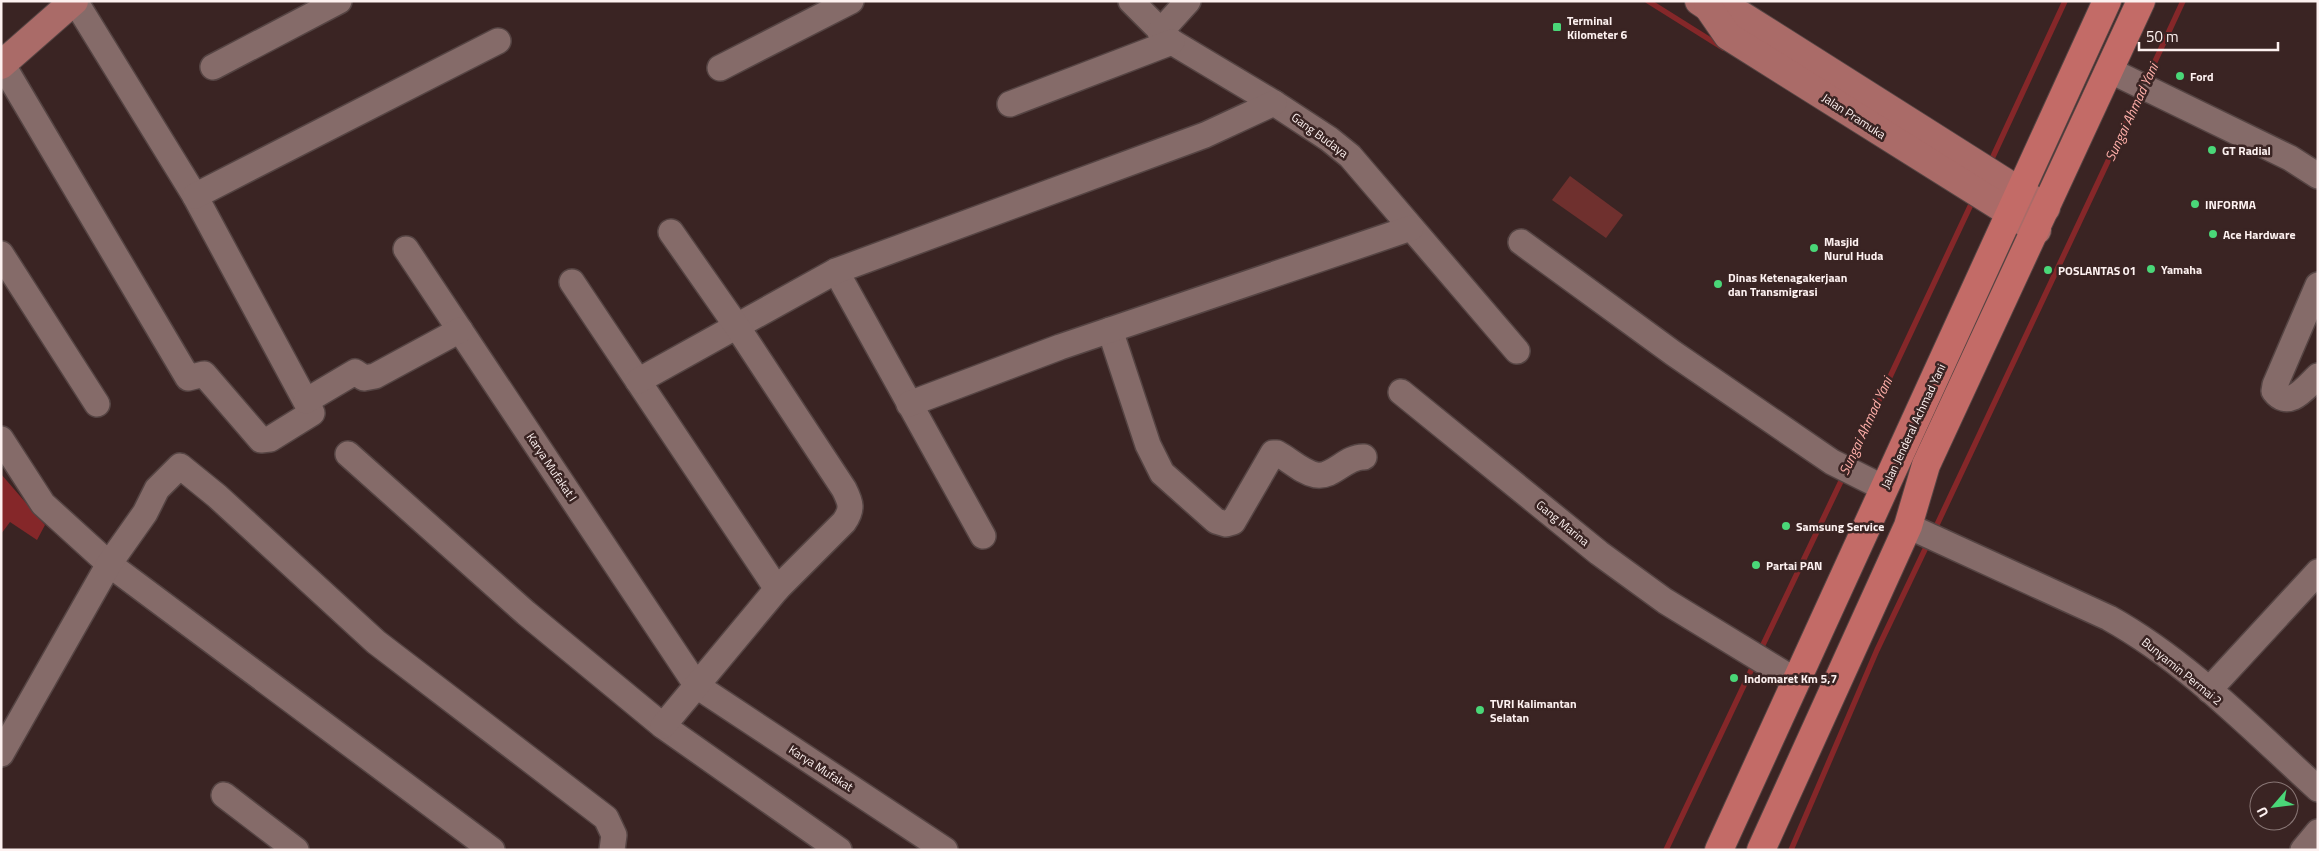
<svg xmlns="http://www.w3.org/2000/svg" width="2319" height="851" font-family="'Titillium Web',sans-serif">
	<rect width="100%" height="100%" fill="#3a2423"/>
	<polygon fill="#6f302e" points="1570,176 1623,215 1606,238 1552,200"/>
	<polygon fill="#852729" points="1,474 45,525 37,540 10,522 1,534"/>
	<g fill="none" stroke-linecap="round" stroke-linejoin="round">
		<g stroke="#852729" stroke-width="5.5">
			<polyline points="1648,1 1723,48"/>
			<polyline points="2146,81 2183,1"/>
			<polyline points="1990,163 2065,1"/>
			<polyline points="1849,464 1974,198"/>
			<polyline points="1934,531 2141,91"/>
			<polyline points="1760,651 1844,475"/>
			<polyline points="1666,850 1755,662"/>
			<polyline points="1791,850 1877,650 1929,541"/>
		</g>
		<defs>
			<g id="minor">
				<polyline points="1131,1 1172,42 1274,103 1329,139 1350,156 1517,351"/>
				<polyline points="1160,32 1188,1"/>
				<polyline points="1,62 188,378 204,374 261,440 270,439 312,413 195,196 75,1"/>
				<polyline points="213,67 339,1"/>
				<polyline points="720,68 851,1"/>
				<polyline points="2109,70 2290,158 2318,176"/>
				<polyline points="1010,104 1172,42"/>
				<polyline points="195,196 498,41"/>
				<polyline points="1521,242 1673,353 1832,462 1884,488"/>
				<polyline points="406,249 697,686 945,850"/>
				<polyline points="1,254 97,404"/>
				<polyline points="836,271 983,536"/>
				<polyline points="572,282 777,589"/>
				<path d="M2318,285L2275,385L2274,391C2289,411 2306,387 2318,376"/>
				<path d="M1110,330L1148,445L1162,473L1216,521L1226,524L1233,522L1273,453H1277C1290,460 1302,472 1316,475C1333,478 1346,456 1364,457"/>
				<polyline points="638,381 836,271 1205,135 1274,103"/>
				<polyline points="1401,392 1599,553 1665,601 1796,681"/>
				<polyline points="306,401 355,372 364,378 375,376 460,330"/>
				<polyline points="909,404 1060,347 1411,228"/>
				<polyline points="1,439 43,504 109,564 492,850"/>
				<polyline points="348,454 526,613 663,726 839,850"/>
				<path d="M1908,526L2109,618C2188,662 2252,729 2318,789"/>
				<polyline points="2209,690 2318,572"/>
				<path d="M663,726L777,589L844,522C853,509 851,503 844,489L736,325L671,232"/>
				<polyline points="1,754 109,564 145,513 157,489 180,466 217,496 376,642 606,818 614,835 612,850"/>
				<polyline points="224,795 296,850"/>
				<polyline points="2303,850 2318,832"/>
			</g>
			<g id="major">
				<polyline points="1699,1 1708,7 1741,15 2046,208"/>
				<polyline points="1708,7 1728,36 2037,230"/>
				<polyline points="1,65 74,1"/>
			</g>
			<g id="highway">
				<polyline points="1719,850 2107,1"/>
				<polyline points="1761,850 1908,526 1926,465 2141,1"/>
			</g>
		</defs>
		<use href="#minor" stroke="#554443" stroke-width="28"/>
		<use href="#major" stroke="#554443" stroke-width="30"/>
		<use href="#highway" stroke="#554443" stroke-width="30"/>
		<use href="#minor" stroke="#856b69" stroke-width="25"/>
		<use href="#major" stroke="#aa6b68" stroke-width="28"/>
		<use href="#highway" stroke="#c36b67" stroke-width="28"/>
	</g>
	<g fill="#4ad778" stroke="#3a2423" stroke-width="2">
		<rect x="1552" y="22" width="10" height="10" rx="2.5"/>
		<circle cx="2180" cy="76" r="5"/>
		<circle cx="2212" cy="150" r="5"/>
		<circle cx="2195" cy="204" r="5"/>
		<circle cx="2213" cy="234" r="5"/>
		<circle cx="1814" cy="248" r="5"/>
		<circle cx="2151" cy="269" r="5"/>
		<circle cx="2048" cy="270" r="5"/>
		<circle cx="1718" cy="284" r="5"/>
		<circle cx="1786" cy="526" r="5"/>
		<circle cx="1756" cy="565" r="5"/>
		<circle cx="1734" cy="678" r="5"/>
		<circle cx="1480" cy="710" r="5"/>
	</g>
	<g text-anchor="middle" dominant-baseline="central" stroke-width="5" stroke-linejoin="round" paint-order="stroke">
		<g font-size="12" font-weight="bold" fill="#fdf1f0" stroke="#3a2423" text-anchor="start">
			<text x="1567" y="20">Terminal<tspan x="1567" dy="14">Kilometer 6</tspan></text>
			<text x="2190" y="76">Ford</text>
			<text x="2222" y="150">GT Radial</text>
			<text x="2205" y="204">INFORMA</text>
			<text x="2223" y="234">Ace Hardware</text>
			<text x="1824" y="241">Masjid<tspan x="1824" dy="14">Nurul Huda</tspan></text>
			<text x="2161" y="269">Yamaha</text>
			<text x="2058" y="270">POSLANTAS 01</text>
			<text x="1728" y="277">Dinas Ketenagakerjaan<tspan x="1728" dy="14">dan Transmigrasi</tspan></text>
			<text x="1796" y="526">Samsung Service</text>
			<text x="1766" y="565">Partai PAN</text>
			<text x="1744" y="678">Indomaret Km 5,7</text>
			<text x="1490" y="703">TVRI Kalimantan<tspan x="1490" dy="14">Selatan</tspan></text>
		</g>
		<g font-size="12" fill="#fdf1f0" stroke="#3a2423">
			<text transform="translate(1854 116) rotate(33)">Jalan Pramuka</text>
			<text transform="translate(1320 135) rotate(36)">Gang Budaya</text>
			<text transform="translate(1913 426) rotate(-65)">Jalan Jenderal Achmad Yani</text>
			<text transform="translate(552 467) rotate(56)">Karya Mufakat I</text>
			<text transform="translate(1563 523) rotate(39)">Gang Marina</text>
			<text transform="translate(2182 671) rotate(39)">Bunyamin Permai 2</text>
			<text transform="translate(821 768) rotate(33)">Karya Mufakat</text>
		</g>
		<g font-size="14" font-style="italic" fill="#ffafa9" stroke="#3a2423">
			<text transform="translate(2131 112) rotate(-65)">Sungai Ahmad Yani</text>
			<text transform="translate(1865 426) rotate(-65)">Sungai Ahmad Yani</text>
		</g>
	</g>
	<rect width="2319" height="851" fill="none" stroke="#fdf1f0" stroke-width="5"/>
	<g transform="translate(2274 806) rotate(242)"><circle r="24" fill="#3a2423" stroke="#887675"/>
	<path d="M0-4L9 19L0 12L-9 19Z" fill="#4ad778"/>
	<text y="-8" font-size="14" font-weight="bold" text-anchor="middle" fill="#fdf1f0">U</text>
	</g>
	<path d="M2139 42v8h139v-8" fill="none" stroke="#fdf1f0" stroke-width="2.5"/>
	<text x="2146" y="42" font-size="15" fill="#fdf1f0" stroke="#3a2423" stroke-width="4" paint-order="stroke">50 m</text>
</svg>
